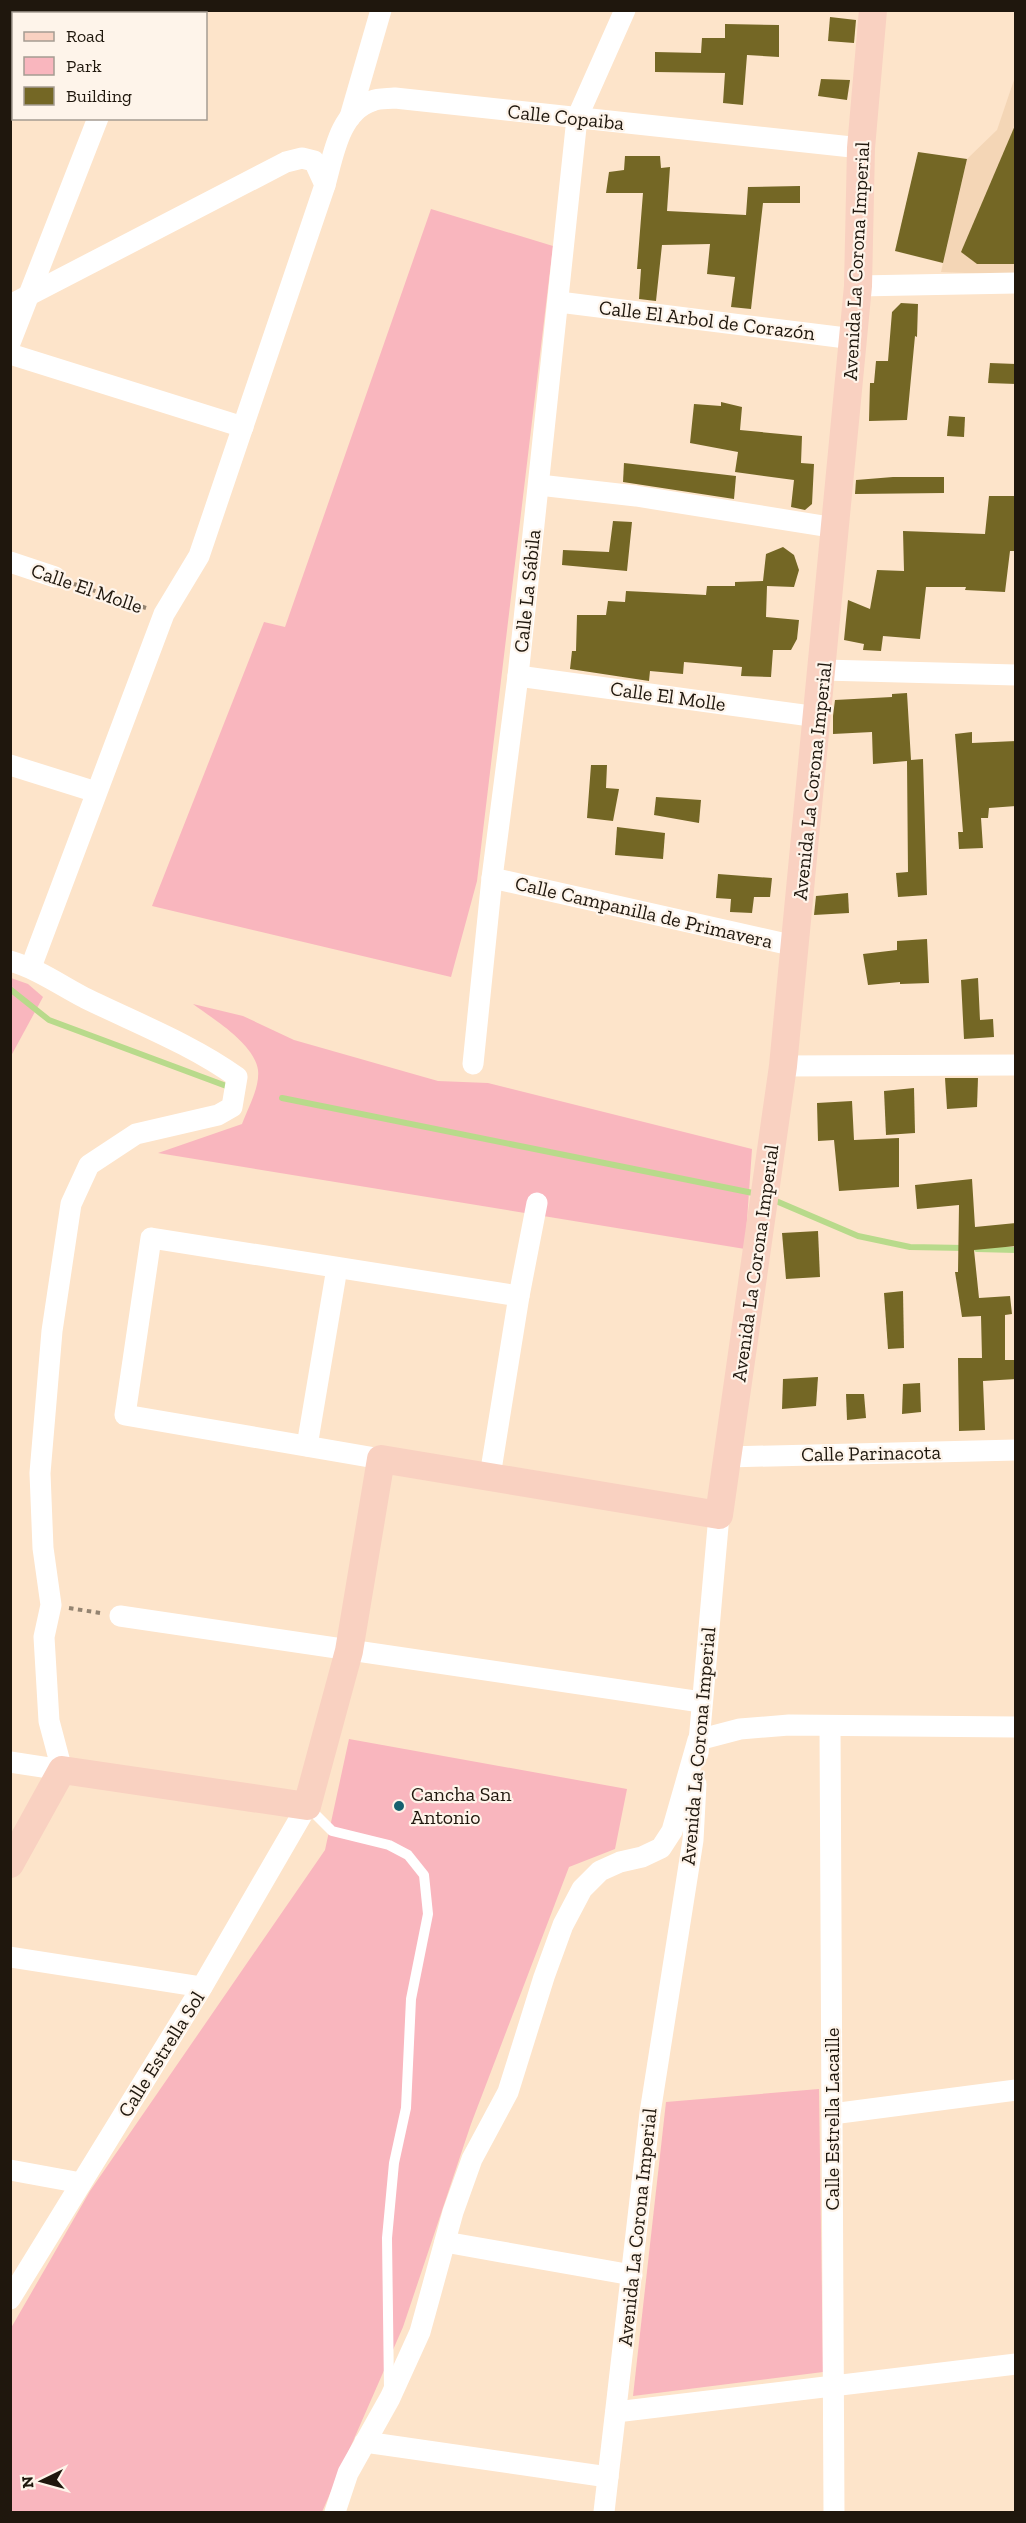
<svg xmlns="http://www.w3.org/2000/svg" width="1026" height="2523" font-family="'Zilla Slab',serif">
	<rect width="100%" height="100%" fill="#fde4ca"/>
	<polygon fill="#f4d6b6" points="1015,77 1015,275 941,272 967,159 997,130"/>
	<g fill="#f9b6be">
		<polygon points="431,209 553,246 477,881 451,977 152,906 264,622 285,627"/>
		<polygon points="11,978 28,984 43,997 11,1056"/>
		<path d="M193,1004L243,1016L294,1040L438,1081L488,1083L752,1149L745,1249L158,1153L242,1124C248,1108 260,1087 258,1070C254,1043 213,1019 193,1004Z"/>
		<polygon points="349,1739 627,1789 615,1849 569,1867 471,2124 403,2327 322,2512 11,2512 11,2328 90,2191 325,1850"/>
		<polygon points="819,2089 823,2372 633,2396 666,2102"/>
	</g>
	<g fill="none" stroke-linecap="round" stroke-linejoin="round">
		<g stroke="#b8da8b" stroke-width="6">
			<polyline points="10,989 49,1020 229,1087"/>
			<polyline points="282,1098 753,1193"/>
			<polyline points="776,1201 858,1236 910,1247 964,1248"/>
			<polyline points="977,1249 1016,1250"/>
		</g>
	</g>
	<g fill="#746725">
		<polygon points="830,17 856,20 854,43 828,41"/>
		<polygon points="725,24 779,25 779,57 747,55 743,105 723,103 725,73 655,72 655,52 701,53 702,38 725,38"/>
		<polygon points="821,79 850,80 847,100 818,96"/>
		<polygon points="1016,123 1016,264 977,264 961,252"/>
		<polygon points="918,152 967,159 943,263 895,251"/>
		<polygon points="625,156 660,156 661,168 670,167 667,211 746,215 748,187 800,186 800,203 763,203 751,309 731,307 735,277 707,274 710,244 662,245 656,301 639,299 641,269 637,269 643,193 606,193 609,172 624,170"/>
		<polygon points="901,303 918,304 917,337 915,336 907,420 869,421 870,383 874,383 876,361 888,361 892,312"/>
		<polygon points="990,363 1016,364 1016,384 988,383"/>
		<polygon points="721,402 742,407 740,430 802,436 801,463 814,464 812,504 805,510 791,507 794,480 735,472 738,452 690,443 694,404 721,406"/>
		<polygon points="949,416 965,417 964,437 947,436"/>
		<polygon points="624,463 736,476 734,499 623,482"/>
		<polygon points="893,477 944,477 944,493 855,494 856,480"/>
		<polygon points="989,496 1016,496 1016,551 1010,551 1005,592 965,590 966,587 926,587 920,639 883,636 881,651 863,650 864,644 844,640 848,600 870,609 877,570 904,571 903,531 985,534"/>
		<polygon points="613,521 632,522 627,571 562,565 563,550 609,552"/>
		<polygon points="783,547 794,555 799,570 794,587 767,586 766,617 799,620 797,639 791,650 773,650 771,677 741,676 742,667 684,662 683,674 650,671 649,681 570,669 572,651 576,651 577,615 606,615 608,601 625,602 626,591 706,595 707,586 735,586 735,582 763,581 766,554"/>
		<polygon points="907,693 911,760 923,759 927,895 898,897 896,873 908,872 907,761 873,764 872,732 833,734 833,716 835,700 892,697 892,694"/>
		<polygon points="972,732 972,743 1016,741 1016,806 989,808 988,818 981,818 983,848 959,849 958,832 963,832 955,734"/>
		<polygon points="591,765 607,765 606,788 619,789 613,821 587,818"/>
		<polygon points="656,797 701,800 699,823 654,815"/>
		<polygon points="617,827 665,833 663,859 615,855"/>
		<polygon points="718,874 772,878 770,897 754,897 752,913 730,912 731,899 716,898"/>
		<polygon points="848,893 849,913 814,915 816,896"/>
		<polygon points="927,939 929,983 900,984 900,982 868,985 863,954 897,950 897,941"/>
		<polygon points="978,978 980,1020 993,1019 994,1037 964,1039 961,980"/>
		<polygon points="945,1078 978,1078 977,1107 947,1109"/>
		<polygon points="914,1088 915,1133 886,1135 884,1091"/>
		<polygon points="852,1101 854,1140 899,1138 899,1187 839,1191 834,1140 818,1141 817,1103"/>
		<polygon points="972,1179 975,1227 1016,1223 1016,1246 974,1250 979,1298 1010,1296 1012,1314 1005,1315 1005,1360 1016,1360 1016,1379 983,1381 985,1430 959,1431 958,1358 982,1358 981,1316 962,1317 955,1272 958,1272 959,1205 917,1209 915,1185"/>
		<polygon points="818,1231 820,1277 786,1279 782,1233"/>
		<polygon points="903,1291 904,1348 888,1349 884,1293"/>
		<polygon points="818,1377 816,1406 782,1409 783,1379"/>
		<polygon points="920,1383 921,1412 902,1414 903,1384"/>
		<polygon points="846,1394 864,1394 866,1418 847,1420"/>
	</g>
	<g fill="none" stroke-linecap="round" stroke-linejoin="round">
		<g stroke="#948471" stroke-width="4" stroke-dasharray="4.5 4.5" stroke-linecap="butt">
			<polyline points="74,584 146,608"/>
			<polyline points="69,1608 100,1613"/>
		</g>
		<polyline stroke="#fff" stroke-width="10" points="308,1807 332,1831 389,1845 408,1855 424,1875 428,1914 411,1999 406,2108 394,2163 387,2238 389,2389"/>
		<g stroke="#fff" stroke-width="21">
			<polyline points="139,14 140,10"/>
			<polyline points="350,117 381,10"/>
			<path d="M325,185C333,157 339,112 372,101C379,98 388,99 395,98L861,148"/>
			<polyline points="858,286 1016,283"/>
			<polyline points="559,302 854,339"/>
			<polyline points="10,305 286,162 302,158 314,161 325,185 199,556 164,614 31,967"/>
			<polyline points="10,343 98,118"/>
			<polyline points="10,354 243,427"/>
			<polyline points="539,485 636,496 836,528"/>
			<polyline points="10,562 55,577"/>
			<polyline points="823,670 1016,675"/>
			<polyline points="518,676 818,717"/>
			<polyline points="10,765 96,792"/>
			<polyline points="492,878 795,946"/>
			<path d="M10,961C38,969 60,985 85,998C136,1023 191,1044 237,1077L232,1107L218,1115L136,1134L89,1165L71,1204L52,1331L40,1473L43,1548L51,1605L44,1637L49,1721L62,1770L10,1762"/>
			<polyline points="473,1064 492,878 518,676 577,118 625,10"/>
			<polyline points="783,1066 1016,1065"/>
			<polyline points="307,1446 337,1268"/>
			<polyline points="727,1457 1016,1450"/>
			<polyline points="381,1459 125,1415 151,1238 519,1296"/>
			<polyline points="490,1476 519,1296 537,1203"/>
			<polyline points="120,1616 701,1702"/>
			<polyline points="830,1726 834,2512"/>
			<polyline points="698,1753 719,1515"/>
			<polyline points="10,1957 202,1987"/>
			<polyline points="832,2114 1016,2090"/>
			<polyline points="10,2170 81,2183"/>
			<polyline points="445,2242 632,2275"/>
			<polyline points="10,2299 202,1987 307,1806"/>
			<polyline points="616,2412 1016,2364"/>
			<polyline points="365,2442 608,2477"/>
			<polyline points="335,2512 348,2473 390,2398 420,2332 453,2212 472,2159 508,2092 544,1977 563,1925 582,1889 600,1871 620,1862 642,1857 661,1848 672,1831 698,1740 740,1729 789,1725 1016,1727"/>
			<polyline points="604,2512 650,2113 693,1840 696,1784"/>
		</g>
		<polyline stroke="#f9d1c1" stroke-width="28" points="10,1864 62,1770 307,1806 349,1651 381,1459 719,1515 783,1066 858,286 861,148 873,10"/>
	</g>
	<circle fill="#17606f" stroke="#fef4ea" stroke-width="2" cx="399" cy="1806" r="6"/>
	<g text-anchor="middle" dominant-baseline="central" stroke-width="4.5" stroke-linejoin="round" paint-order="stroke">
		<g font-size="20" fill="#1f170d" stroke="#fef4ea">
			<text transform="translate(566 117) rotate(6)">Calle Copaiba</text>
			<text transform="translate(856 261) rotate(-87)">Avenida La Corona Imperial</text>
			<text transform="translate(707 320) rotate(7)">Calle El Arbol de Corazón</text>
			<text transform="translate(87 588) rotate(19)">Calle El Molle</text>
			<text transform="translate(527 591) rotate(-84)">Calle La Sábila</text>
			<text transform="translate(668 696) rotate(8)">Calle El Molle</text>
			<text transform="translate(812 781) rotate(-84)">Avenida La Corona Imperial</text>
			<text transform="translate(644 912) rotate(13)">Calle Campanilla de Primavera</text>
			<text transform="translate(755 1263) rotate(-82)">Avenida La Corona Imperial</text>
			<text transform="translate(871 1453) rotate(-1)">Calle Parinacota</text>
			<text transform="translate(698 1746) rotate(-85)">Avenida La Corona Imperial</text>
			<text transform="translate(161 2054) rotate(-58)">Calle Estrella Sol</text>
			<text transform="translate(832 2119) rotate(-90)">Calle Estrella Lacaille</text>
			<text transform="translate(637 2227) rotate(-84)">Avenida La Corona Imperial</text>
		</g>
		<g font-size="20" fill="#1f170d" stroke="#fef4ea" text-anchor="start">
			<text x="411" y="1794">Cancha San<tspan x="411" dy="23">Antonio</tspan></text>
		</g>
	</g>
	<rect width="1026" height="2523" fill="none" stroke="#1f170d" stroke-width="24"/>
	<rect x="12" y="12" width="195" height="108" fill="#fef4ea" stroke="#a59c92" stroke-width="1.5"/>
	<rect x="24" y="32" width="30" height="9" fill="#f9d1c1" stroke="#a59c92" stroke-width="1.5"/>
	<text x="66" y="42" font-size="18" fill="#1f170d">Road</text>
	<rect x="24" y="57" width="30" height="18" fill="#f9b6be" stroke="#a59c92" stroke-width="1.5"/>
	<text x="66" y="72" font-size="18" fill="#1f170d">Park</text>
	<rect x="24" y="87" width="30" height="18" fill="#746725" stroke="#a59c92" stroke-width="1.5"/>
	<text x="66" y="102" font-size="18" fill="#1f170d">Building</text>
	<g transform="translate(42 2481) rotate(265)" stroke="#fef4ea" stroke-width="4.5" paint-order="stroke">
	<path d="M0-4.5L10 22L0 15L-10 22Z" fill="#1f170d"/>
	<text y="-9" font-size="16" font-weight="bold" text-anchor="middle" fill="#1f170d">N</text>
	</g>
</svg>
